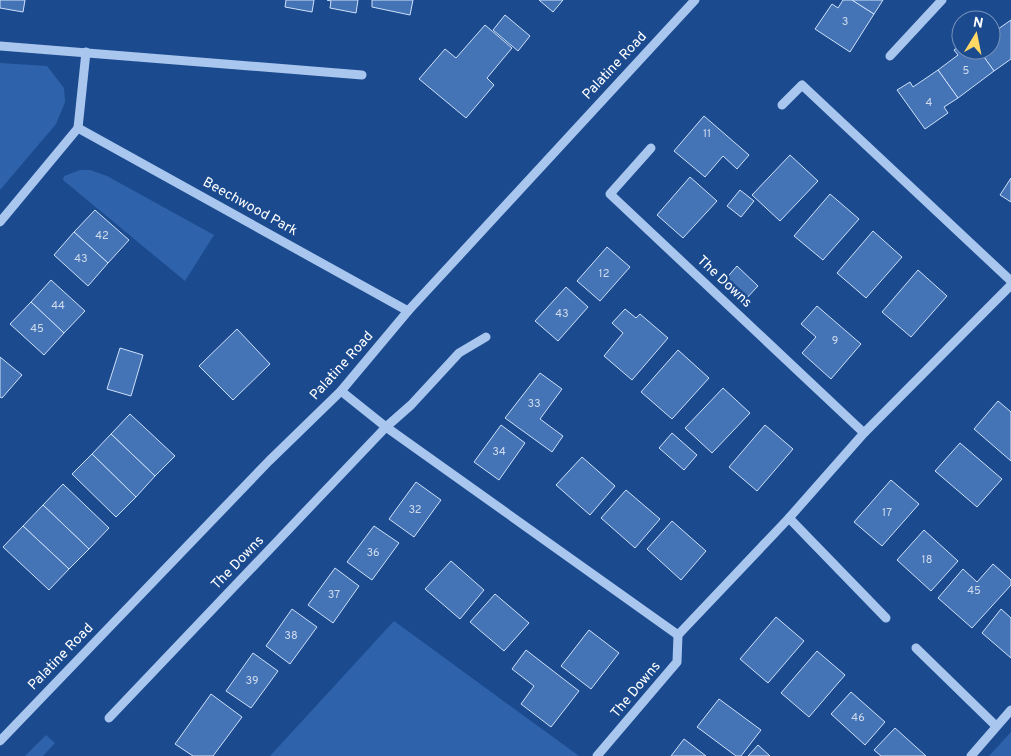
<svg xmlns="http://www.w3.org/2000/svg" width="1011" height="756" font-family="Overpass,sans-serif">
	<rect width="100%" height="100%" fill="#1b4a8e"/>
	<g fill="#2e63ac">
		<polygon points="0,63 47,66 64,88 65,102 56,124 0,190"/>
		<polygon points="80,170 90,170 107,176 214,235 185,281 63,180 64,176"/>
		<polygon points="394,621 579,756 270,756"/>
		<polygon points="1011,732 1011,756 989,756"/>
		<polygon points="46,735 55,743 43,756 25,756"/>
	</g>
	<g fill="#4473b6" stroke="#cee1fa">
		<polygon points="0,0 25,0 23,12 0,8"/>
		<polygon points="286,0 314,0 312,12 285,7"/>
		<polygon points="327,0 358,0 356,13 330,8 331,1"/>
		<polygon points="372,0 413,0 410,15 372,7"/>
		<polygon points="539,0 563,0 553,12"/>
		<polygon points="843,0 852,0 874,14 850,52 815,29 832,4 838,8"/>
		<polygon points="852,0 883,0 874,14"/>
		<polygon points="505,15 530,36 518,51 493,30"/>
		<polygon points="1011,20 1011,59 994,71 979,50 991,50 991,34"/>
		<polygon points="485,25 512,48 487,78 494,85 466,118 419,79 445,49 456,58"/>
		<polygon points="961,45 961,50 979,50 994,71 958,98 938,70 958,55 954,50"/>
		<polygon points="938,70 958,98 944,107 948,113 925,129 897,90 910,82 913,87"/>
		<polygon points="704,116 749,155 737,169 723,156 705,177 674,151"/>
		<polygon points="790,155 818,181 780,221 752,195"/>
		<polygon points="690,177 717,201 683,238 657,215"/>
		<polygon points="1011,178 1011,202 1000,195"/>
		<polygon points="740,190 754,201 741,217 727,206"/>
		<polygon points="830,194 859,219 823,260 794,236"/>
		<polygon points="95,210 129,240 108,263 74,232"/>
		<polygon points="873,231 902,257 866,298 837,273"/>
		<polygon points="74,232 108,263 88,286 54,255"/>
		<polygon points="607,247 630,267 600,301 577,281"/>
		<polygon points="737,266 758,286 744,301 723,282"/>
		<polygon points="918,270 947,296 911,337 882,312"/>
		<polygon points="51,280 85,311 64,333 31,302"/>
		<polygon points="566,287 588,307 558,341 535,321"/>
		<polygon points="31,302 64,333 44,355 10,324"/>
		<polygon points="817,306 861,344 831,379 802,353 816,337 801,324"/>
		<polygon points="625,309 636,318 640,314 668,338 632,380 604,356 623,333 612,323"/>
		<polygon points="237,329 270,364 233,400 199,366"/>
		<polygon points="120,348 143,355 131,396 107,389"/>
		<polygon points="678,350 709,378 672,419 641,392"/>
		<polygon points="0,357 22,375 2,398 0,397"/>
		<polygon points="540,373 562,389 540,419 563,436 552,452 505,418"/>
		<polygon points="723,388 750,413 712,453 685,428"/>
		<polygon points="998,401 1011,412 1011,461 974,429"/>
		<polygon points="130,414 175,456 155,476 111,434"/>
		<polygon points="501,425 525,443 499,480 474,462"/>
		<polygon points="765,425 793,449 757,491 729,467"/>
		<polygon points="672,433 697,455 684,470 659,448"/>
		<polygon points="111,434 155,476 136,497 92,454"/>
		<polygon points="960,443 1002,479 977,507 935,471"/>
		<polygon points="92,454 136,497 116,517 72,474"/>
		<polygon points="582,457 615,486 590,515 556,485"/>
		<polygon points="891,480 919,504 882,546 854,522"/>
		<polygon points="416,482 441,500 414,537 389,519"/>
		<polygon points="63,484 109,528 89,549 43,505"/>
		<polygon points="626,490 660,519 635,548 601,518"/>
		<polygon points="43,505 89,549 69,569 23,526"/>
		<polygon points="672,521 706,551 681,580 647,549"/>
		<polygon points="23,526 69,569 49,590 3,547"/>
		<polygon points="374,526 399,543 372,580 347,562"/>
		<polygon points="924,530 958,561 931,591 897,560"/>
		<polygon points="451,561 484,590 460,619 425,589"/>
		<polygon points="993,564 1011,580 1011,585 972,628 938,598 963,569 977,582"/>
		<polygon points="335,568 359,586 333,623 308,605"/>
		<polygon points="495,594 529,623 504,651 470,622"/>
		<polygon points="292,609 317,627 290,664 266,646"/>
		<polygon points="1001,609 1011,618 1011,658 982,633"/>
		<polygon points="776,617 804,641 768,683 740,659"/>
		<polygon points="589,630 619,653 591,689 561,666"/>
		<polygon points="526,650 579,691 551,727 521,704 534,686 512,669"/>
		<polygon points="817,651 845,675 809,717 781,693"/>
		<polygon points="253,653 278,671 251,708 226,691"/>
		<polygon points="851,692 885,722 865,745 831,714"/>
		<polygon points="211,694 242,717 213,756 193,756 175,744"/>
		<polygon points="719,699 761,730 741,756 736,756 697,727"/>
		<polygon points="895,728 926,756 881,756 874,750"/>
		<polygon points="684,739 706,756 671,756"/>
		<polygon points="758,745 770,756 748,756"/>
	</g>
	<g fill="none" stroke-linecap="round" stroke-linejoin="round">
		<g stroke="#a8c6ee" stroke-width="9">
			<polyline points="0,46 362,75"/>
			<polyline points="86,52 78,128 408,311"/>
			<polyline points="890,56 942,0"/>
			<polyline points="782,105 802,85 1011,281"/>
			<polyline points="651,148 610,194 864,433"/>
			<polyline points="0,222 78,128"/>
			<polyline points="341,391 386,427 678,635 789,518 864,433 1011,285"/>
			<polyline points="789,518 886,618"/>
			<polyline points="916,648 996,726"/>
			<polyline points="109,718 386,427 411,405 459,353 486,337"/>
			<polyline points="0,741 269,461 341,391 408,311 695,0"/>
			<polyline points="597,756 677,662 678,635"/>
			<polyline points="971,756 1011,710"/>
		</g>
	</g>
	<g text-anchor="middle" dominant-baseline="central" stroke-width="5" stroke-linejoin="round" paint-order="stroke">
		<g font-size="11" fill="#d0dced">
			<text x="845" y="22">3</text>
			<text x="966" y="71">5</text>
			<text x="929" y="103">4</text>
			<text x="707" y="134">11</text>
			<text x="102" y="236">42</text>
			<text x="81" y="259">43</text>
			<text x="604" y="274">12</text>
			<text x="58" y="306">44</text>
			<text x="562" y="314">43</text>
			<text x="37" y="329">45</text>
			<text x="835" y="341">9</text>
			<text x="534" y="404">33</text>
			<text x="499" y="452">34</text>
			<text x="415" y="510">32</text>
			<text x="887" y="513">17</text>
			<text x="373" y="553">36</text>
			<text x="927" y="560">18</text>
			<text x="974" y="591">45</text>
			<text x="334" y="595">37</text>
			<text x="291" y="636">38</text>
			<text x="252" y="681">39</text>
			<text x="858" y="718">46</text>
		</g>
		<g font-size="14" fill="#fff" stroke="#1b4a8e">
			<text transform="translate(615 66) rotate(-47)">Palatine Road</text>
			<text transform="translate(250 207) rotate(29)">Beechwood Park</text>
			<text transform="translate(724 282) rotate(43)">The Downs</text>
			<text transform="translate(342 366) rotate(-48)">Palatine Road</text>
			<text transform="translate(238 563) rotate(-46)">The Downs</text>
			<text transform="translate(61 657) rotate(-46)">Palatine Road</text>
			<text transform="translate(636 690) rotate(-50)">The Downs</text>
		</g>
	</g>
	<g transform="translate(976 35) rotate(10)"><circle r="24" fill="#1b4a8e" stroke="#7692bb"/>
	<path d="M0-4L9 19L0 12L-9 19Z" fill="#ffd765"/>
	<text y="-8" font-size="14" font-weight="bold" text-anchor="middle" fill="#ffffff">N</text>
	</g>
</svg>
